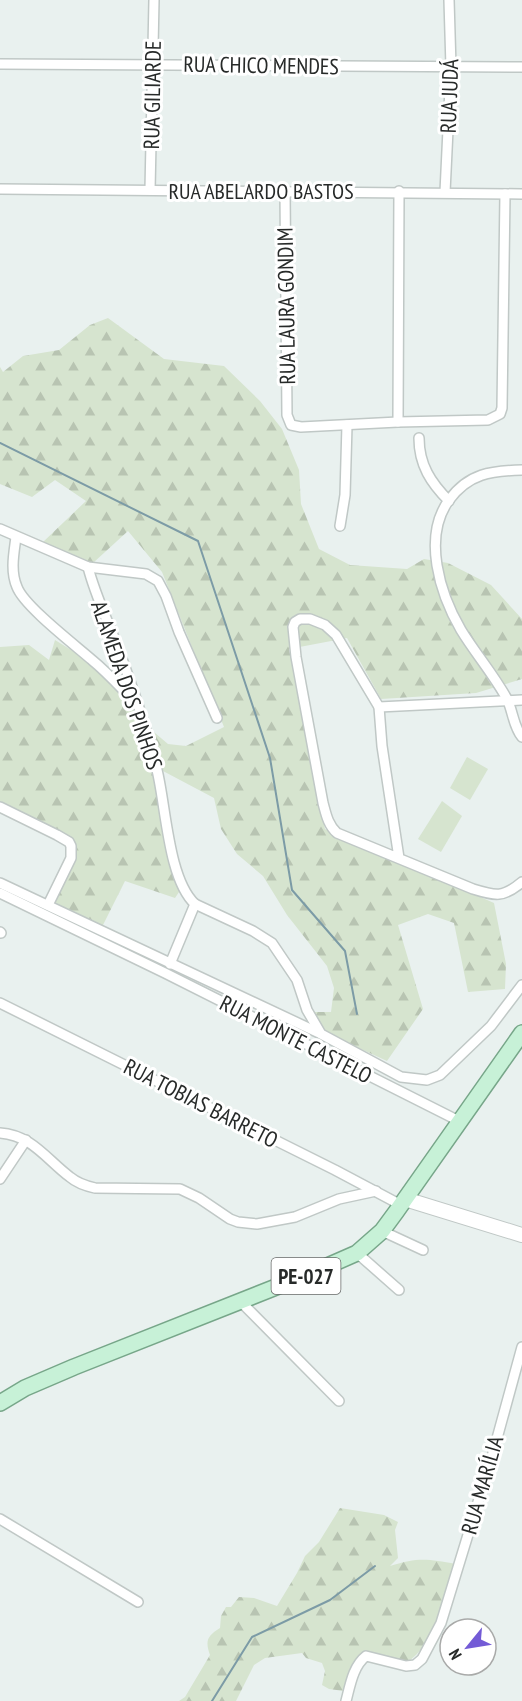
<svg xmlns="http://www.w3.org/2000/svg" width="522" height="1701" font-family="'PT Sans Narrow',sans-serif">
	<defs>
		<pattern id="forest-firs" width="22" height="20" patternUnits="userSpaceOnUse" patternTransform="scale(1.5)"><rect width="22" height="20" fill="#d6e4cf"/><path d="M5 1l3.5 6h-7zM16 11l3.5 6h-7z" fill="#b8c4b2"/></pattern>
	</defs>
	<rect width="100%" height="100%" fill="#e9f1ef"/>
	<g fill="url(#forest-firs)">
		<polygon points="108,318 164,359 224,366 260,401 282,429 299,470 301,504 319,549 350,565 407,569 424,559 448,563 491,585 522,619 522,679 476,693 381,699 347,638 289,649 325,829 494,903 506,964 505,989 468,992 454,923 428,914 398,925 423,1009 387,1061 324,1032 312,1012 331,1012 334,988 327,966 287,915 263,876 237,854 221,829 214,798 163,771 148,727 168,744 186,746 224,727 162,572 128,531 93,563 43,542 86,501 55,480 32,497 0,484 0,367 3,372 23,356 59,350 90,325"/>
		<polygon points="55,640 81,656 111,681 136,708 147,742 181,889 175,898 125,881 102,927 51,903 77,850 76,844 0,804 0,647 29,645 49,660"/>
		<path d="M340,1508L384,1515L398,1522L395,1530L398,1558L390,1566C418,1557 428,1559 456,1564C445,1598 437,1643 406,1663L360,1656L350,1671L344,1691L329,1689L322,1685L325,1671L322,1663L306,1658L302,1653L265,1658L254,1665L236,1701H179L185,1697L210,1655C205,1641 207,1636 220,1628L221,1616L226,1607H231L239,1597L254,1598L277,1606L297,1573L305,1556L319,1542Z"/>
	</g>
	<g fill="#d6e4cf">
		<polygon points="467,757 488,769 470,800 450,788"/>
		<polygon points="442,801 462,816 441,852 418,839"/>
	</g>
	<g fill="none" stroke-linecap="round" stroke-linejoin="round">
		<g stroke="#7c9ba6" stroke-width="2">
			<polyline points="0,443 198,541 270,758 292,890 345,951 357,1014"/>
			<polyline points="212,1701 252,1637 330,1600 375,1566"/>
		</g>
		<defs>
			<g id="minor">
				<polyline points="0,64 522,67"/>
				<polyline points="0,189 522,194"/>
				<polyline points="150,190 154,0"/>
				<polyline points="285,191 287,415 291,425 301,427 398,422 488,420 500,414 502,408 505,194"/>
				<polyline points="445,192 451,67 449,0"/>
				<polyline points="398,422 399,191"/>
				<path d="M419,438C419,465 431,483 449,501"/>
				<path d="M522,470C491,471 469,473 449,500C422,537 440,594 461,630C475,653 494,675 507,699C513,711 513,726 522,737"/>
				<polyline points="340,526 345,495 347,425"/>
				<polyline points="0,529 88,567 146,574 158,581 166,596 179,632 217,718"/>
				<path d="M16,537C14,553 10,571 17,587C24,606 75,645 92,660C108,673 121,688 135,702"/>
				<path d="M88,567C95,595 108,621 118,648C133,688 147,729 157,770C166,806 168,879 195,904L170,964"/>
				<polyline points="379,707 522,700"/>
				<polyline points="0,807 57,835 69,842 71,846 71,858 48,905"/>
				<path d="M399,858L382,746L379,707L336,635L325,625L310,619H300L295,622L293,627L296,657L323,803C326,814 328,825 337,833L473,889C496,896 503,898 522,882"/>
				<polyline points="0,883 319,1033"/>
				<polyline points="0,893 165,973 461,1122"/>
				<polyline points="195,904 253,931 272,943 297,980 307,1010 321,1034 401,1077 427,1080 440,1075 491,1026 522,985"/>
				<polyline points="0,932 1,933"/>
				<polyline points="0,1003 335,1170 401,1205"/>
				<path d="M0,1133C32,1135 47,1160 70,1177C77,1183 86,1186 95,1188L180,1189L199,1198L230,1219L238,1222L257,1224L295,1217L339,1199L376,1191"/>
				<polyline points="0,1179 26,1140"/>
				<polyline points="382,1231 423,1250"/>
				<polyline points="357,1253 399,1290"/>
				<polyline points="240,1301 339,1401"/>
				<polyline points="0,1519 138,1602"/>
				<path d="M346,1701C350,1686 353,1666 366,1656L406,1666L415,1665L422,1659L441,1623L493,1453L522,1347"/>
			</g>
			<polyline id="secondary" points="405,1199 522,1235"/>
			<polyline id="primary" points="0,1403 25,1388 74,1367 309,1274 357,1253 382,1231 396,1212 522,1033"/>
		</defs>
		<use href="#minor" stroke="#c0c8c6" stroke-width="12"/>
		<use href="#secondary" stroke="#c0c8c6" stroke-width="16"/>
		<use href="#primary" stroke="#77a689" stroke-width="18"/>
		<use href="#minor" stroke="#fff" stroke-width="9"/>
		<use href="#secondary" stroke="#fff" stroke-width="14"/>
		<use href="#primary" stroke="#c7f1d7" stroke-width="15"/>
	</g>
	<g text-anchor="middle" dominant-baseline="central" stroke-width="6" stroke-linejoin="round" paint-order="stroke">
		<rect fill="#fff" stroke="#686a69" stroke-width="1.5" x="271.5" y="1258" width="69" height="36" rx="4.5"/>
		<g font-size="21" font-weight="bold" fill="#272a29">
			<text x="306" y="1276">PE-027</text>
		</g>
		<g font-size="22" fill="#272a29" stroke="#fff">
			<text transform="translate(261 65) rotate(1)">RUA CHICO MENDES</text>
			<text transform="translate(152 95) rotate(-89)">RUA GILIARDE</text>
			<text transform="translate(449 96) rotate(-88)">RUA JUDÁ</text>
			<text x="261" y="191">RUA ABELARDO BASTOS</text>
			<text transform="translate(286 306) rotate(-91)">RUA LAURA GONDIM</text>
			<text transform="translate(127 685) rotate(71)">ALAMEDA DOS PINHOS</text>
			<text transform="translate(296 1039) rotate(27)">RUA MONTE CASTELO</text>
			<text transform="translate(201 1103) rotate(27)">RUA TOBIAS BARRETO</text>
			<text transform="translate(482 1485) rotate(-74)">RUA MARÍLIA</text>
		</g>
	</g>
	<g transform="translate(468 1647) rotate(240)"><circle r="28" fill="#ffffff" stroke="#a9aaa9" stroke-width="1.5"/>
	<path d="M0-4.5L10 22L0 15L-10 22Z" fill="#735bd6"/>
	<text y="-9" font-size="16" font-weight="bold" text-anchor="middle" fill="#272a29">N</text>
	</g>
</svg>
